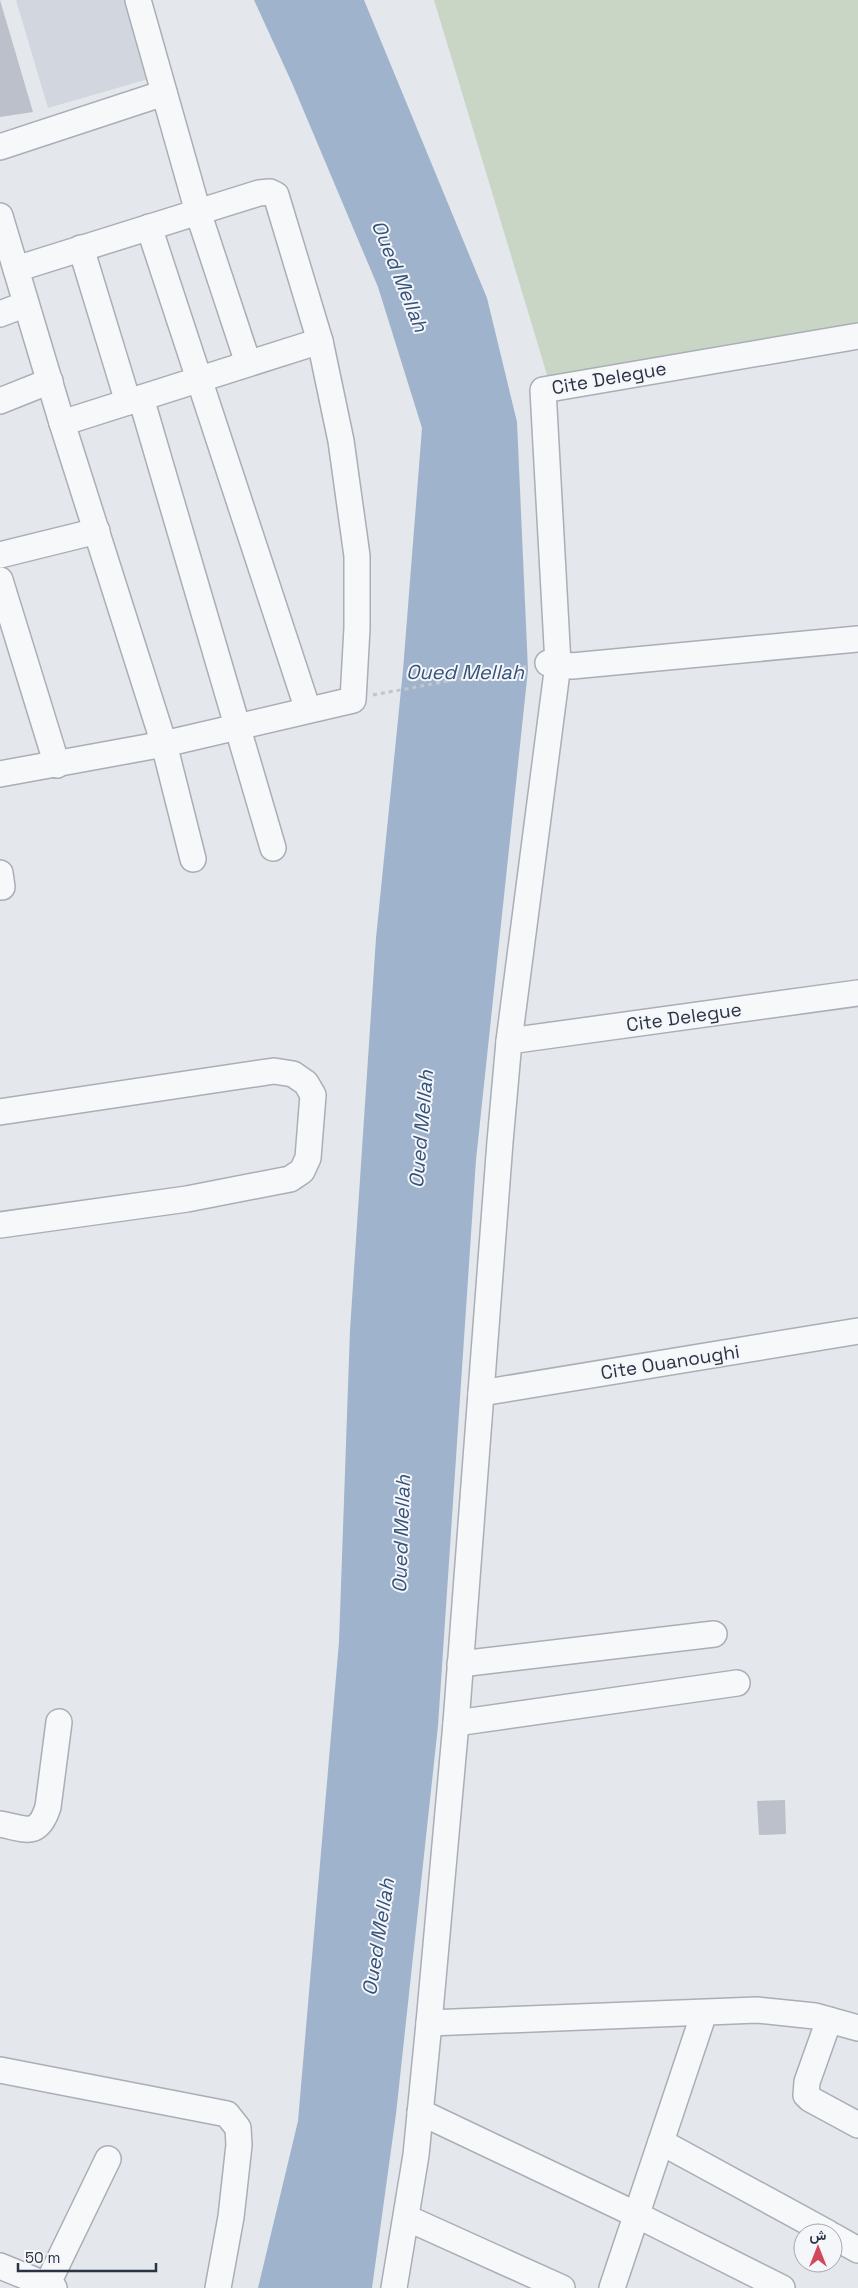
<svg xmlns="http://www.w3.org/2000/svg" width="858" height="2288" font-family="'Space Grotesk',Vazirmatn,sans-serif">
	<rect width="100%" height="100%" fill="#e4e7ec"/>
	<polygon fill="#d2d6de" points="16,0 129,0 152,78 48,108"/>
	<polygon fill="#c9d6c5" points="434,0 858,0 858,335 551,388"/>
	<polygon fill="#9fb4cc" points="254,0 364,0 487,298 517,422 528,670 476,1160 438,1726 396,2114 372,2288 258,2288 298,2121 339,1642 350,1330 376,938 403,670 422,428 378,287 292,83"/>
	<g fill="#bbc0ca">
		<polygon points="0,0 33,112 0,117"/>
		<polygon points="785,1800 786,1834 759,1835 757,1801"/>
	</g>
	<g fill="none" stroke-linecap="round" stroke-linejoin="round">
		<defs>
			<g id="minor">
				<polyline points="138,0 198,212 248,363"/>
				<polyline points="0,147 164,93"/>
				<polyline points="0,216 62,423"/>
				<polyline points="149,227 308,710"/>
				<polyline points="81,248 128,402"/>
				<polyline points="0,314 26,304"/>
				<polyline points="141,398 273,848"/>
				<polyline points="0,401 50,381"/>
				<polyline points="0,555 97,531"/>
				<polyline points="0,580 57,765"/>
				<polyline points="548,663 572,666 858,639"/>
				<polyline points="0,774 164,744 353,700 357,628 357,556 341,441 320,341 276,195 270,192 259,193 16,269"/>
				<polyline points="193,859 164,744 62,423 320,341"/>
				<polyline points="0,873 2,887"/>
				<polyline points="509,1041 858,993"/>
				<polyline points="0,1112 274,1071 293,1074 306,1083 313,1095 308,1158 302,1171 290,1179 187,1199 0,1225"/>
				<polyline points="481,1393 858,1331"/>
				<polyline points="460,1664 714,1634"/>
				<polyline points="456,1723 737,1683"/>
				<path d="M0,1824C26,1829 38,1838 48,1807L59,1722"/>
				<polyline points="829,2020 807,2082 806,2095 810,2099 858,2125"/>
				<polyline points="429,2023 757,2010 815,2016 858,2028"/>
				<polyline points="0,2070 227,2114 238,2128 239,2145 231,2217 218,2288"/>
				<polyline points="420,2112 637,2215 782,2288"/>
				<polyline points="661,2142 828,2233"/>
				<polyline points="407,2218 562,2288"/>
				<polyline points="833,2236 858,2250"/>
				<polyline points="0,2266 54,2288"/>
				<polyline points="47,2285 108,2159"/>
				<polyline points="394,2288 416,2155 429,2023 456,1723 500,1142 509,1041 558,664 543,390 858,336"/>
				<polyline points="612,2288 704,2013"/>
			</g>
		</defs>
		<use href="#minor" stroke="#a9aeb7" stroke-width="28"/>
		<polyline stroke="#c2c5cb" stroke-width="3" stroke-dasharray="4 4" stroke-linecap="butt" points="373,695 529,666"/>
		<use href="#minor" stroke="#f7f8fa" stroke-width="25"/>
	</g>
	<g text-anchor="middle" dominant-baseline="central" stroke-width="4" stroke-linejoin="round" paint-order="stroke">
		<g font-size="19" fill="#2b3445" stroke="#f4f6f9">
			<text transform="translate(609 378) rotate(-10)">Cite Delegue</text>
			<text transform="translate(684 1017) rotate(-8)">Cite Delegue</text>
			<text transform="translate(670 1362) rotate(-9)">Cite Ouanoughi</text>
		</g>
		<g font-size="20" font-style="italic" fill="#34527a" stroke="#f4f6f9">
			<text transform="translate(400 276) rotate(68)">Oued Mellah</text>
			<text x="465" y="672">Oued Mellah</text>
			<text transform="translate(421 1129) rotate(-85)">Oued Mellah</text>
			<text transform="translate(401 1534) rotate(-88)">Oued Mellah</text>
			<text transform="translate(378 1937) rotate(-81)">Oued Mellah</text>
		</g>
	</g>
	<g transform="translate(818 2248)"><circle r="24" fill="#f4f6f9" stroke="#a4a8b1"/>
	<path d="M0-4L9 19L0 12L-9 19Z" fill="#d1495b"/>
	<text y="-8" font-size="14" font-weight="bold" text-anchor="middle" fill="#2b3445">ش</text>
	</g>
	<path d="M18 2263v8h138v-8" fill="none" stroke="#2b3445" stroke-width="2.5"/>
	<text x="25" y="2263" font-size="15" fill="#2b3445" stroke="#f4f6f9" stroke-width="4" paint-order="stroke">50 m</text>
</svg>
